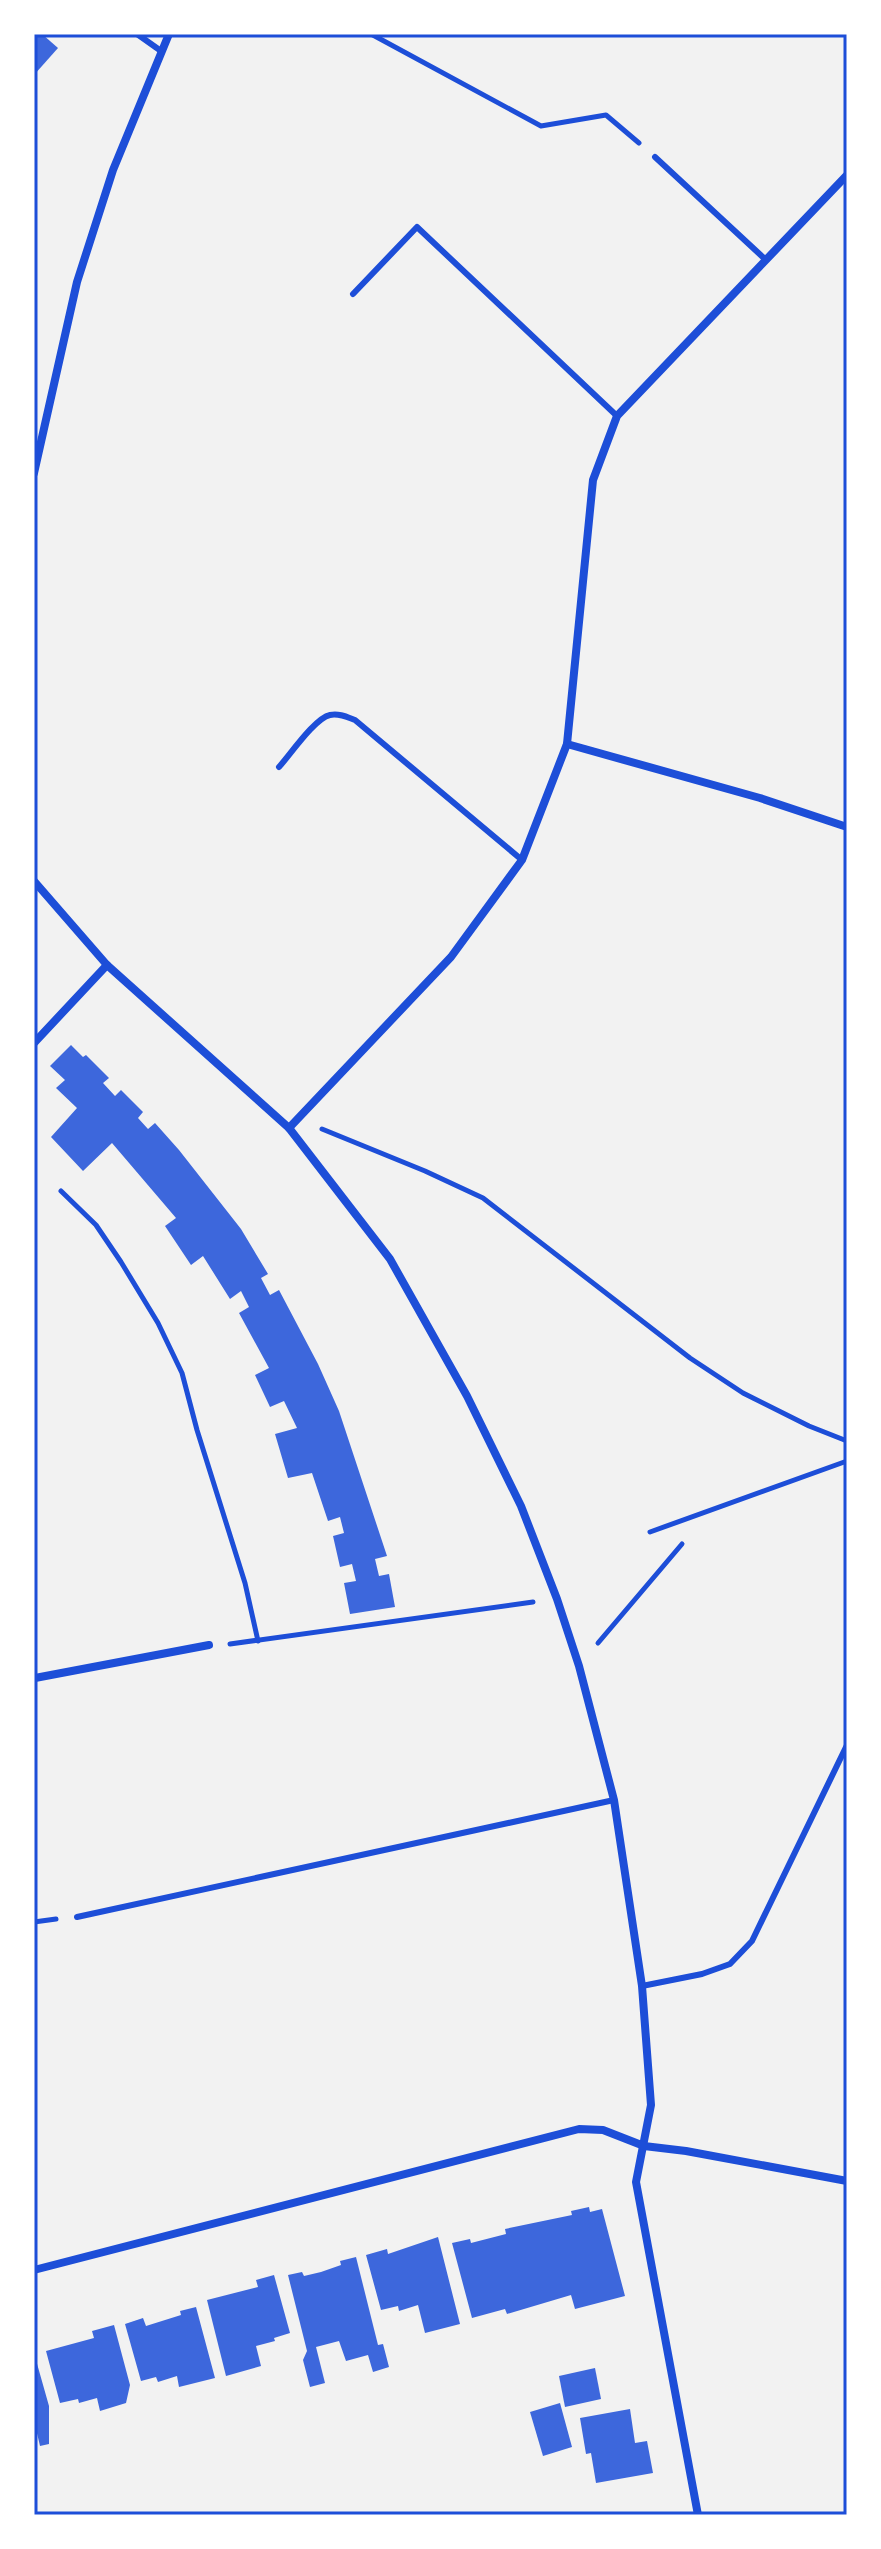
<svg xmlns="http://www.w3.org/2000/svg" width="881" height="2549" font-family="'Varela Round',sans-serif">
	<rect width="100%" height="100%" fill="#f2f2f2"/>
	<g fill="#3d67dc">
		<polygon points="34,34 42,34 58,48 34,75"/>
		<polygon points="71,1045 83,1057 86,1055 109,1078 103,1083 115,1096 121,1090 143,1112 138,1118 148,1129 155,1123 179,1150 241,1229 268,1274 261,1278 270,1295 279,1290 318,1364 339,1411 387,1556 375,1559 379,1576 389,1574 395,1607 350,1614 344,1583 356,1581 352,1564 340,1567 333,1536 344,1533 340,1517 328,1521 312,1473 288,1478 275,1434 297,1428 284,1401 270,1407 255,1375 269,1368 239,1313 249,1307 241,1291 230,1299 203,1256 191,1265 165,1226 176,1218 112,1143 83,1171 51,1137 77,1108 56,1088 65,1080 50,1066"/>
		<polygon points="589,2207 590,2212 602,2209 625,2296 575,2309 571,2295 507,2314 505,2309 472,2318 452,2243 470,2239 471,2243 506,2234 505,2229 572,2215 571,2211"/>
		<polygon points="438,2237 460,2324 425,2333 418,2305 399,2311 398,2306 381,2310 366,2255 387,2249 388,2254"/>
		<polygon points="356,2257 378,2345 383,2344 389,2367 373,2372 368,2355 346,2361 339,2341 316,2347 325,2383 310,2387 303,2360 307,2351 288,2275 302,2272 304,2276 321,2272 341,2265 340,2261"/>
		<polygon points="274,2275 290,2333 274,2338 275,2341 256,2346 261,2366 226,2376 207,2300 258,2287 256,2280"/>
		<polygon points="196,2307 215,2378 179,2387 177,2376 158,2382 156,2377 141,2381 125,2324 143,2318 146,2326 181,2315 180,2311"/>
		<polygon points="114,2325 130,2385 126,2403 100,2411 97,2398 79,2403 78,2399 60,2403 46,2351 94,2338 92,2331"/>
		<polygon points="34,2353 49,2406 49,2444 40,2446 36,2429 34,2430"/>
		<polygon points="595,2368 601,2399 565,2407 559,2376"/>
		<polygon points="560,2403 572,2447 543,2456 530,2412"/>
		<polygon points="630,2409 635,2443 647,2441 653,2473 596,2483 591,2453 586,2454 580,2418"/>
	</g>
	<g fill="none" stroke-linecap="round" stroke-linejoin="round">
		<g stroke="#1d4ed8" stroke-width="5">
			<polyline points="371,34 541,126 606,115 639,143"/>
			<polyline points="322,1129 425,1171 483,1198 690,1358 743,1393 809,1426 847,1441"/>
			<polyline points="61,1191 96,1225 121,1262 158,1323 182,1373 197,1430 245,1583 258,1641"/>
			<polyline points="650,1532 847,1461"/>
			<polyline points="598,1643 682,1544"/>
			<polyline points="230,1644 533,1602"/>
			<polyline points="34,1922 56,1919"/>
		</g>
		<g stroke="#1d4ed8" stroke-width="6">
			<polyline points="137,34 161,51"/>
			<polyline points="655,157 766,260"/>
			<polyline points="353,294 417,227 617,416"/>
			<path d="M279,767C290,755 315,718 330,715C339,713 347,717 355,720L522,860"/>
			<polyline points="77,1917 614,1800"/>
			<polyline points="642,1986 702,1974 730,1964 752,1941 847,1745"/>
		</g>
		<g stroke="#1d4ed8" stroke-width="8">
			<polyline points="34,473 77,282 113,170 169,34"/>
			<polyline points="567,744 760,798 847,827"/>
			<polyline points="34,881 107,965 289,1128 390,1259 467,1396 521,1506 557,1599 579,1666 614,1800 642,1986 651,2105 636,2182 698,2515"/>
			<polyline points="34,1043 107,965"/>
			<polyline points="289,1128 451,957 522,860 567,744 593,480 617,416 847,175"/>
			<polyline points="35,1678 209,1645"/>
			<polyline points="34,2270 579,2129 603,2130 644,2146 686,2151 847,2181"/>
		</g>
	</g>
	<rect width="881" height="2549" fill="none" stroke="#ffffff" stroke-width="72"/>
	<rect x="36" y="36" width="809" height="2477" fill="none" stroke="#1d4ed8" stroke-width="3"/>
</svg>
